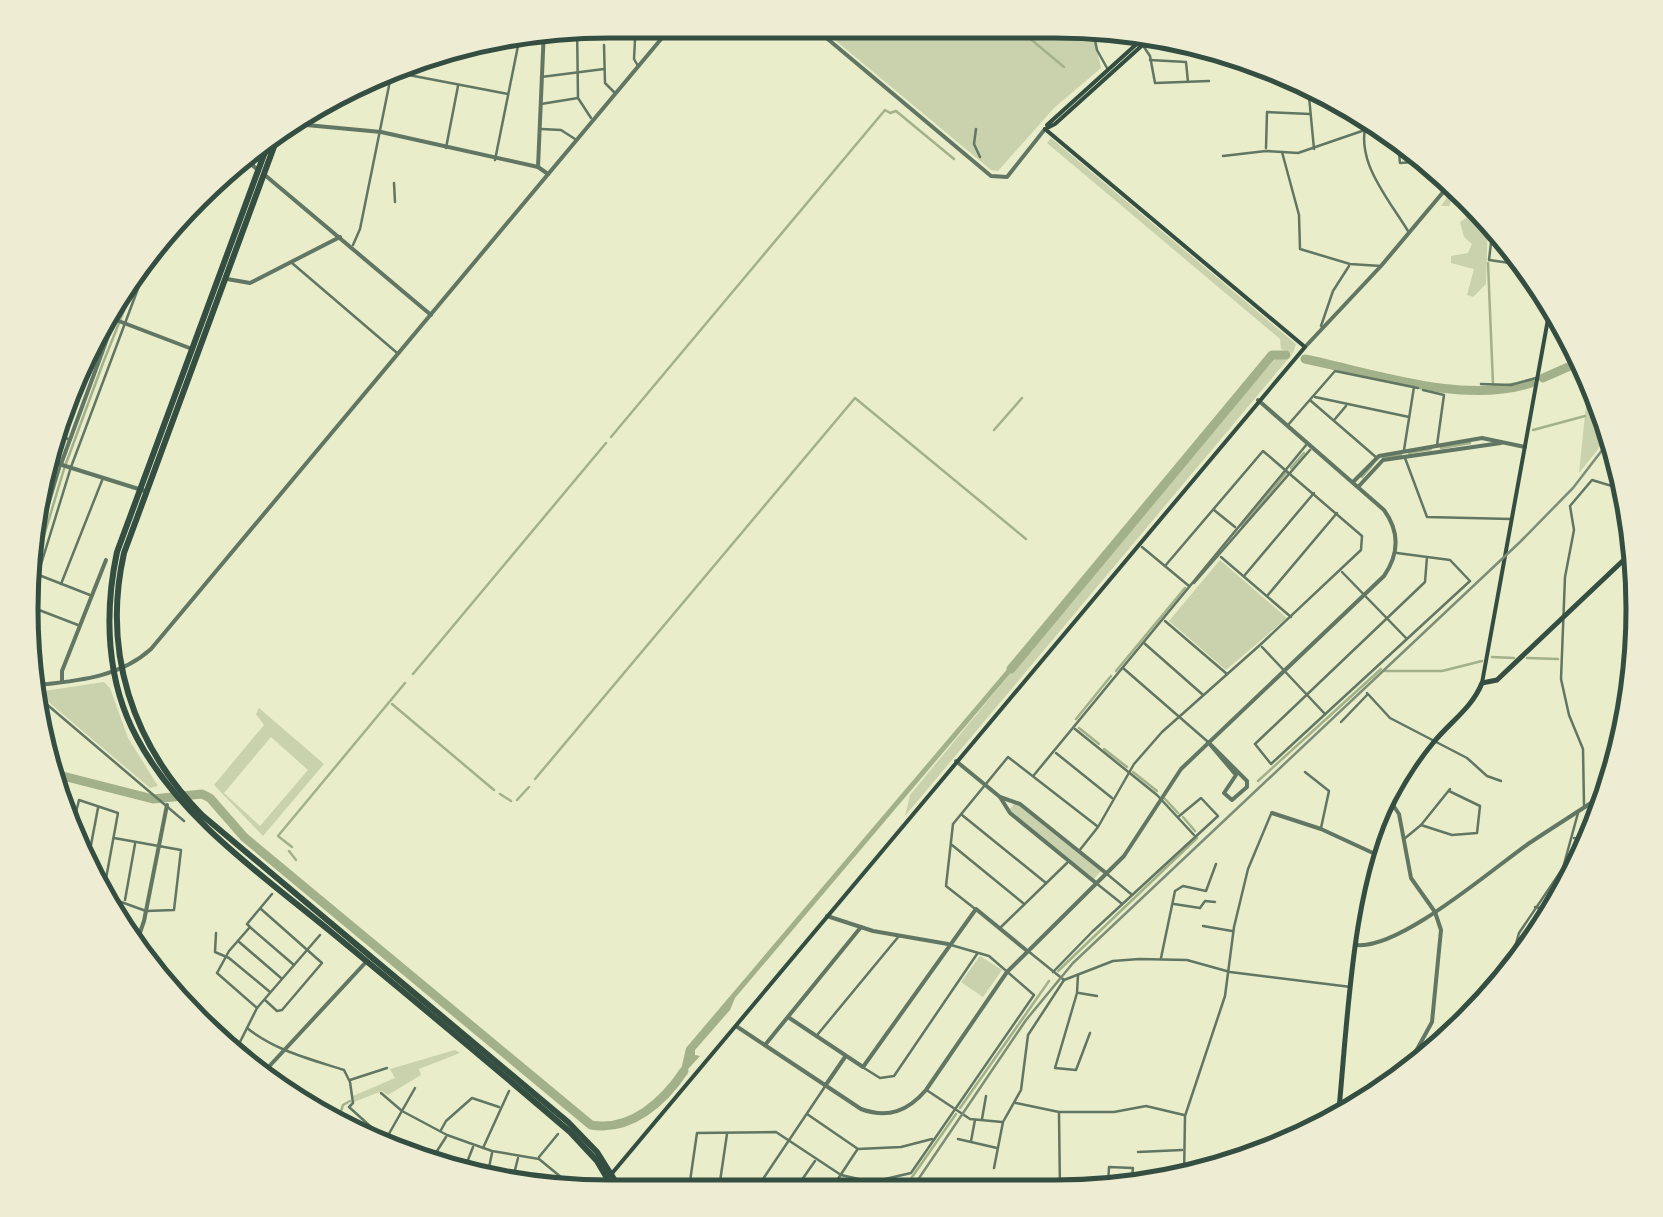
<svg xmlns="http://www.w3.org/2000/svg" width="1663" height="1217" font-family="Rubik,sans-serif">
	<rect width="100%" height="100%" fill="#e9edc9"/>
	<g fill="#cad2ad" fill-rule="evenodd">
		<polygon points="812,21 1090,21 1101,68 1054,108 998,171 991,170"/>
		<polygon points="1051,138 1296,344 1293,353 905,816 910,795 1174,475 1276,358 1288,357 1292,353 1281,349 1280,339 1047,143"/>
		<polygon points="1454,187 1488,219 1486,284 1473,297 1467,295 1474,269 1451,263 1451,256 1468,253 1472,244 1464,237 1460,222 1466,218 1463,200 1452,198 1449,206 1441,206"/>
		<polygon points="1588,386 1611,433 1579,473"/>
		<polygon points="1220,560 1287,618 1226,670 1169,621"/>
		<polygon points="104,682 110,688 128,738 158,786 150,788 46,700 44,691"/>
		<path d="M259,708L324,764L263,836L214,785L264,725L256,714ZM271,737L308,770L260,826L224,793Z"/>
		<polygon points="1014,804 1020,806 1101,871 1094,879 1013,814 1010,809"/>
		<polygon points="980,956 1002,970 983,997 961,982"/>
		<polygon points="455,1050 460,1053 419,1069 421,1075 388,1095 382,1091 354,1102 353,1096 395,1078 390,1069"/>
	</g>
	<polygon fill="#a3b18a" points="1015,660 1019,663 735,998 730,1010 695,1050 695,1055 700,1056 679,1079 686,1048"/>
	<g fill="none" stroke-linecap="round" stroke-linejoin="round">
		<g stroke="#a3b18a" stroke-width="2.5">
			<polyline points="1009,21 1064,67"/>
			<polyline points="1488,263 1493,384"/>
			<polyline points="994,430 1022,398"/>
			<polyline points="1533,430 1585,416"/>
			<polyline points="611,437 885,110 890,113 896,111 954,159"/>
			<polyline points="1441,448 1470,443"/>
			<polyline points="1409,453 1431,449"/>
			<polyline points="1383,458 1401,455"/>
			<polyline points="1291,468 1304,453"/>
			<polyline points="1362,477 1373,464"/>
			<polyline points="1242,526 1286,473"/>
			<polyline points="1492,657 1514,658"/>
			<polyline points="1527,658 1558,659"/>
			<polyline points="1116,671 1185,588"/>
			<polyline points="1385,671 1442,671 1482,661"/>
			<polyline points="413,674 606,443"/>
			<polyline points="392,704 494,790"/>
			<polyline points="36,709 32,576 64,469 103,363 149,248 171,216"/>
			<polyline points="1076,719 1111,676"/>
			<polyline points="1079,728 1099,744"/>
			<polyline points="1104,749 1127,767"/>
			<polyline points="1133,772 1157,791"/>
			<polyline points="535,779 855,398 1026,539"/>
			<polyline points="1258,781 1381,669"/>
			<polyline points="500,794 511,801"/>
			<polyline points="1165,799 1178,813"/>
			<polyline points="517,800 529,787"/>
			<polyline points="1183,817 1195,831"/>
			<polyline points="292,847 278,836 405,683"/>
			<polyline points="289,851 296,860"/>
			<polyline points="1058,971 1197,838"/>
			<polyline points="960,1108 1049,981"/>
			<polyline points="336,1127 343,1105 350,1101"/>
			<polyline points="914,1193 910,1180 956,1114"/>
		</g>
		<g stroke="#a3b18a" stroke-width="9">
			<path d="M1305,359C1373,373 1463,405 1531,383"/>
			<polyline points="1543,378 1577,363"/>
			<polyline points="1011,669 1272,355 1286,355"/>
			<path d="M51,773L153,799L202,794L210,798L244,837L591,1125C631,1132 664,1101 684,1071"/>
		</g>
		<polyline stroke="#617663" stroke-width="2.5" points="976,129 974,144 980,157"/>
		<g stroke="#617663" stroke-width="2.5">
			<polyline points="636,20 634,59 638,66"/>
			<polyline points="1091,21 1097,50 1107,68"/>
			<polyline points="577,24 578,98 591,118"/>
			<polyline points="605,26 605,20"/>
			<polyline points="500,34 543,38"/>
			<polyline points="604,45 605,83 614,92"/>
			<polyline points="1144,47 1150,56 1155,83 1209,81"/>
			<polyline points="1150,60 1186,62 1188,82"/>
			<polyline points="393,72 508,94"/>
			<polyline points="375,74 389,77"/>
			<polyline points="541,77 604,69"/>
			<polyline points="1308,86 1314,149"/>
			<polyline points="541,104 578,98"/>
			<path d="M1369,114C1351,157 1386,195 1408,231"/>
			<polyline points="541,129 561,130 575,139"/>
			<polyline points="1398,143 1400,163 1426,161"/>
			<polyline points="446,148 458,86"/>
			<polyline points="1266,148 1267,112 1310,114"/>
			<polyline points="1282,152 1299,215 1300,249 1350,264 1381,266"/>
			<polyline points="1223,156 1266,151 1298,153 1362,131"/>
			<polyline points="495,160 520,36"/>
			<polyline points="394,183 395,202"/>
			<polyline points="1492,234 1489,260 1517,264"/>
			<polyline points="353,245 360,229 393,66"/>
			<polyline points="1518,247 1517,264 1529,265"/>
			<polyline points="292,263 396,352"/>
			<polyline points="115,318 133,271"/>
			<polyline points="1321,326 1333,291 1349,266"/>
			<polyline points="1481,384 1511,385 1536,378"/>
			<polyline points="1423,390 1444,395 1437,445"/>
			<polyline points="1315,397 1409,417"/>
			<polyline points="1311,401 1377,458"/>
			<polyline points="1335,419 1346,406"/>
			<polyline points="1288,425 1335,371 1418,388"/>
			<polyline points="52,433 68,439"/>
			<polyline points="1404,450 1414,387"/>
			<polyline points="1405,458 1427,517 1511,519"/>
			<polyline points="1614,482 1624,467"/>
			<polyline points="1214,510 1235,527"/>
			<polyline points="30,515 43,519"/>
			<polyline points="1142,547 1189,586"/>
			<polyline points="1397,553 1450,560 1470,581 1271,764 1255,744 1425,582 1427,557"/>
			<polyline points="1221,557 1291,617"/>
			<polyline points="26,570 90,595"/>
			<polyline points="1342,572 1406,638"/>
			<polyline points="1244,576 1314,493"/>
			<polyline points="1194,583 1310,450"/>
			<polyline points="61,584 103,478"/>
			<polyline points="1267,596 1337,513"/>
			<polyline points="39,610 78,625"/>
			<polyline points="1165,621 1227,674"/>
			<polyline points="1144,643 1202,694"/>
			<polyline points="1262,647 1325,714"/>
			<polyline points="1123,668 1207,741"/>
			<polyline points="28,677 28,574 61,464"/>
			<polyline points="1367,693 1390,718 1467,758 1487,776 1501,781"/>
			<polyline points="1341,722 1367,695"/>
			<polyline points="1075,729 1157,795 1194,835"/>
			<polyline points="1056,753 1112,798"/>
			<polyline points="1305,772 1329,791 1321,828"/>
			<polyline points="1034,775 1307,444"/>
			<polyline points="1584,805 1583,749 1569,715 1561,679 1565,577 1574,530 1570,506 1592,480 1625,490"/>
			<polyline points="962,815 1046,883"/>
			<polyline points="184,821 44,702 38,676 38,574 71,467 148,262 194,197"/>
			<polyline points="1421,825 1452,835 1477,833 1480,806 1449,791"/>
			<polyline points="1574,838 1585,841"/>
			<polyline points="1404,839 1421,825 1450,789"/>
			<polyline points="69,841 79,800 118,813 103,895"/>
			<polyline points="952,845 1023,903"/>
			<polyline points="1079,851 1098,827 1134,764 1162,732 1260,645 1361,550 1362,536 1263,451 1165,566"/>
			<polyline points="86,871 98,808"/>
			<polyline points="1107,874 1131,894"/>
			<polyline points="1096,883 1121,903"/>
			<polyline points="99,894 146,911 174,910 181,850 114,838"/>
			<polyline points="125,900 135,844"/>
			<polyline points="1174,904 1200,908 1205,901 1215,902"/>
			<polyline points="1535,907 1557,911"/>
			<polyline points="974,908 946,886 953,824 1008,757 1097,826"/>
			<polyline points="261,909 322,963 282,1010 277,1011 265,1000"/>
			<polyline points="1203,926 1232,931"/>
			<polyline points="1001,927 1067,863"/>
			<polyline points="251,928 294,965"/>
			<polyline points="216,933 215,952 229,958 270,992"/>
			<polyline points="238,941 281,978"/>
			<polyline points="1028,951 1064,980"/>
			<polyline points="1161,958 1175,891 1183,886 1206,891 1216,864"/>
			<polyline points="1510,965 1519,933 1563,868 1578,813"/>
			<polyline points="1053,972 1092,932 1218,816 1201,798 1178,817"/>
			<polyline points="1078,975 1077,993 1055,1068 1076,1070 1090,1033"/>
			<polyline points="1079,993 1097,996"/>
			<polyline points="257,1008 217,973 229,951 250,927 247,924 272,894"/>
			<path d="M247,1028C276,1051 310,1059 344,1070L350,1082L353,1103L349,1107L401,1154"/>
			<polyline points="818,1034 899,936"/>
			<polyline points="236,1050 257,1008 320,935"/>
			<polyline points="864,1068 880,1078 894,1076 977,954"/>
			<polyline points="350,1080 387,1068"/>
			<polyline points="928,1091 970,1119 1002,1122"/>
			<polyline points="381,1093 402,1111 447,1135 492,1151 539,1159 584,1196"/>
			<polyline points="1016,1103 1059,1112 1114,1112 1146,1106 1184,1115"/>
			<polyline points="807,1114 858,1149 901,1147 932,1139"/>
			<polyline points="1059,1114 1060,1192"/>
			<polyline points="982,1119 986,1096"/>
			<polyline points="441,1130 446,1121 472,1098 499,1107"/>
			<polyline points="958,1139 997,1148"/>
			<polyline points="971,1141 975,1120"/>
			<polyline points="382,1146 415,1088"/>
			<polyline points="483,1148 509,1091"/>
			<polyline points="1138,1152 1182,1150"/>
			<polyline points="539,1157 558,1134"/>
			<polyline points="428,1165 446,1137"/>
			<polyline points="994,1168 1003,1122 1021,1090 1028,1035 1064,980 1113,961 1139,959 1187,960 1230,972 1351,987"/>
			<polyline points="461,1178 473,1147"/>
			<polyline points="1184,1178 1185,1116 1225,996 1234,927 1248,869 1271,814"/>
			<polyline points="896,1179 897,1193"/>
			<polyline points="486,1182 492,1153"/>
			<polyline points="511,1186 518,1158"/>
			<polyline points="722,1186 739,1188 749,1194"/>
			<polyline points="1097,1192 1101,1186 1131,1185 1133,1168 1109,1167 1108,1185"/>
			<polyline points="559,1194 567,1184"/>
			<polyline points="753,1194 824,1088"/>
			<polyline points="792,1194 815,1161"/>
			<polyline points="828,1194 857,1150"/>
			<polyline points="865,1194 872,1182"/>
			<polyline points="688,1195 697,1133 776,1132 841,1175 872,1182 911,1173 1034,995 989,956 951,945"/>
			<polyline points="718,1195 727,1134"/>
		</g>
		<g stroke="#617663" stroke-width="4">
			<polyline points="805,20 991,176 1007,177 1045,129"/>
			<polyline points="285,123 381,132 538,167 548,174"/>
			<polyline points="243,157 258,170"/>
			<polyline points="538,167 544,29"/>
			<polyline points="266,176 431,315"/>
			<polyline points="227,279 250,283 340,237"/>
			<polyline points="103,315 192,349"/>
			<polyline points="1305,347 1381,266 1450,184"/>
			<polyline points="43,459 145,491"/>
			<polyline points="61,464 114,320"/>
			<polyline points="1353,482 1379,456 1482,438 1525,447"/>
			<polyline points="1359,486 1383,460 1501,443"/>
			<polyline points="62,682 62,671 106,560"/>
			<path d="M30,686C73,681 118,679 151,649L677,20"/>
			<polygon points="1208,742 1247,781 1247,787 1232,800 1224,793 1236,775"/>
			<polyline points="956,761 1000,797 1020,804 1106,873"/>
			<polyline points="1000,797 1010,813 1096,883"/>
			<polyline points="1393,805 1399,814 1411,878 1435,912 1441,930 1432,1022 1398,1084"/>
			<polyline points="1272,813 1321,829 1373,853"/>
			<polyline points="827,916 873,931 948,944"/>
			<path d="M1357,945C1400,949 1491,870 1528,844C1552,828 1576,813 1600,797"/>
			<polyline points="133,953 144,921 167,805"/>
			<polyline points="788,1017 863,1067 976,909 1026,950"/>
			<path d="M736,1026L861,1109C888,1119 908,1111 926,1090L1007,972L1124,856L1181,769L1384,576C1399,554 1400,532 1384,510L1258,400"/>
			<polyline points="765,1045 861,927"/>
			<polyline points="263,1073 367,961"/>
			<polyline points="825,1086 845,1057"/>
		</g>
		<g stroke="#344e41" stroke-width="4">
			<polyline points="1047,125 1151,31"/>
			<polyline points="1045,129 1055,124 1157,32"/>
			<polyline points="1482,683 1550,308"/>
			<polyline points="593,1196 1305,347 1045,129"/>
		</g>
		<path stroke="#344e41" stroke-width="5" d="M1338,1119C1348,1021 1351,887 1395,801C1406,780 1419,760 1433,743C1450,722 1472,708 1482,683L1497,680L1629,555"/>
		<g stroke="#344e41" stroke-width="6">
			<path d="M282,125L124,553C102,651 132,744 202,815L568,1122L597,1152L624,1195"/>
			<path d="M272,133L117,552C104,613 106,681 137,738C180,819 261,874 330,931C410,997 491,1064 570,1132L597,1161L617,1195"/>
		</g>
		<polyline stroke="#7c8e77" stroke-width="2.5" points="909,1193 1026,1020 1073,963 1520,542 1573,488 1613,436"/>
	</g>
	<path d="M0 0H1663V1217H0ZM609 38H1055A571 571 0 0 1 1626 609V609A571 571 0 0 1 1055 1180H609A571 571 0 0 1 38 609V609A571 571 0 0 1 609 38Z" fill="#eeecd3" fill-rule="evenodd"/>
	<path fill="none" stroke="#344e41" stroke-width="5" d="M609 38H1055A571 571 0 0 1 1626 609V609A571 571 0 0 1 1055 1180H609A571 571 0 0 1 38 609V609A571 571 0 0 1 609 38Z"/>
</svg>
